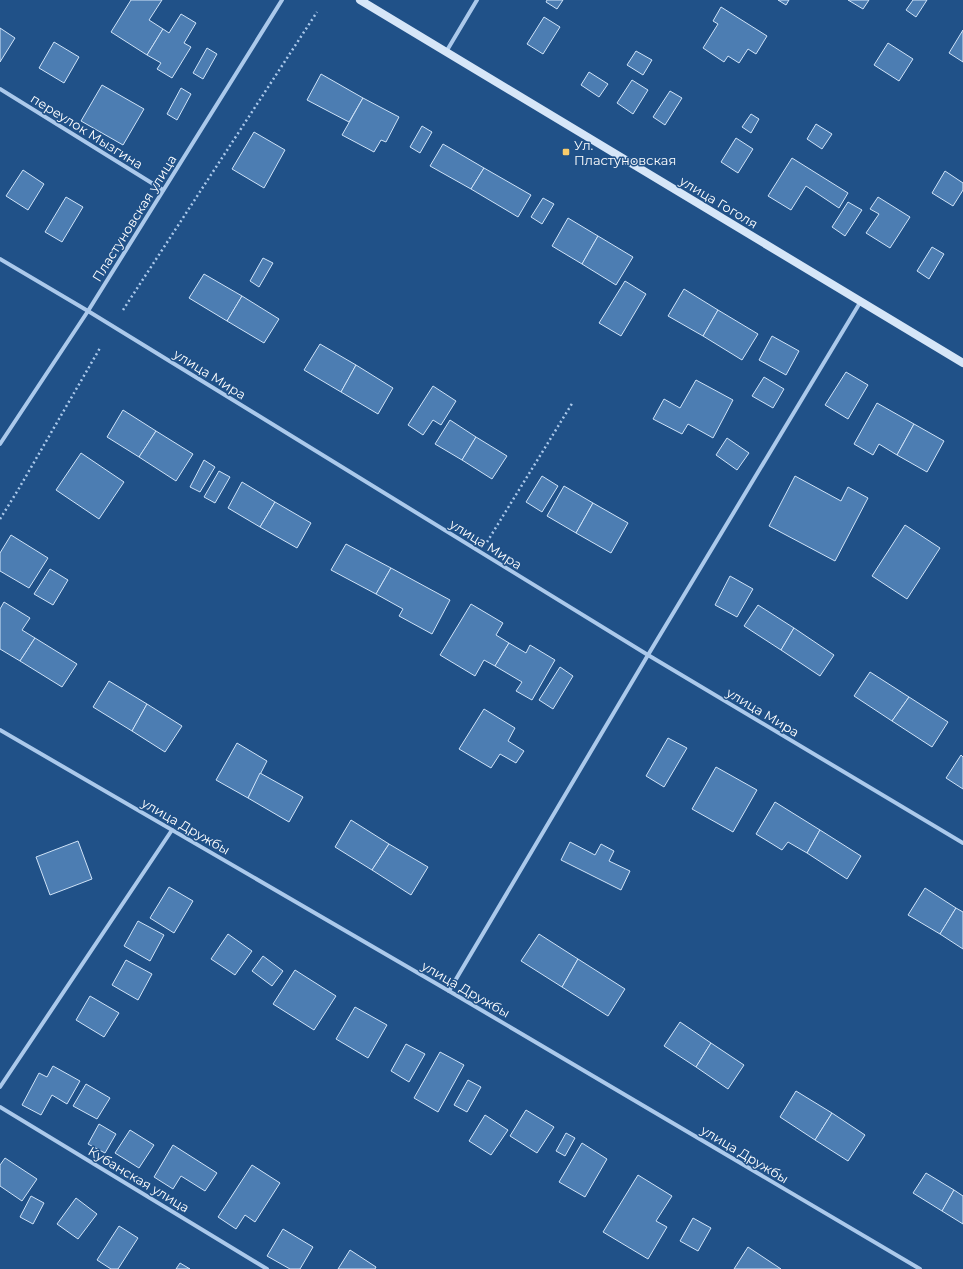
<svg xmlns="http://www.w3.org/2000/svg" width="963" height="1269" font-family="Montserrat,sans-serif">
	<rect width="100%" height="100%" fill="#205188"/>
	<g fill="#4c7db2" stroke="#cfe3f8">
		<polygon points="131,0 162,0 149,20 163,29 147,55 111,32"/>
		<polygon points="547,0 563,0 557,9 546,2"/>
		<polygon points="778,0 789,0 786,5"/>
		<polygon points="848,0 869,0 863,9"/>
		<polygon points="913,0 927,0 916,17 906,10"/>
		<polygon points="721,7 767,36 756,54 748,49 739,63 728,56 724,62 703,48 718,24 713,21"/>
		<polygon points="181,14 196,23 184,43 191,47 172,78 157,69 161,63 147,55 163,29 169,33"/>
		<polygon points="544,17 560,27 543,54 527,44"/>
		<polygon points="0,28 15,38 0,62"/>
		<polygon points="963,30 963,62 949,53"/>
		<polygon points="54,42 79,57 64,83 39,68"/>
		<polygon points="888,43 913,59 899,81 874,65"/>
		<polygon points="207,48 217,54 203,79 193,73"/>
		<polygon points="636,51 652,60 643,75 627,65"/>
		<polygon points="589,72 608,84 599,97 581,85"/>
		<polygon points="321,74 363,98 349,122 307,100"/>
		<polygon points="632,80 648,90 633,114 617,103"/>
		<polygon points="102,85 144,109 123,145 81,121"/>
		<polygon points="181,88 191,94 177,120 167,114"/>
		<polygon points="670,91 682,98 665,125 653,117"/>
		<polygon points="363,98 399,117 386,142 381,140 374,152 342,135"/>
		<polygon points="751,114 759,119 751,133 742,127"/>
		<polygon points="816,124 832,134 822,149 807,139"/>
		<polygon points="422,126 432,132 420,153 410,147"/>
		<polygon points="254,132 285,150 264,188 232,169"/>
		<polygon points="736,138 753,149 738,173 721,162"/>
		<polygon points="443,144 484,168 471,189 430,166"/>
		<polygon points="792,158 848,193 839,208 806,186 791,210 768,196"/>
		<polygon points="484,168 531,195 518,217 471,189"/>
		<polygon points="23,170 44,184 28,210 6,196"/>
		<polygon points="945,171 963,183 963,190 953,206 932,193"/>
		<polygon points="66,197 83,207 62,242 45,232"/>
		<polygon points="878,197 910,217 890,248 866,233 879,214 870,209"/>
		<polygon points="543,198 554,204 542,224 531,217"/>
		<polygon points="848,202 862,210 845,236 832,227"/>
		<polygon points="568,218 598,236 582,264 552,246"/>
		<polygon points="598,236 633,257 616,285 582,264"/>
		<polygon points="932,247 944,254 929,279 917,271"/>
		<polygon points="263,258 273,263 259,287 250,281"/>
		<polygon points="204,274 242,296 227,321 189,298"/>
		<polygon points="625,281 646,294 621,336 599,323"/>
		<polygon points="684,289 718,310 703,336 668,316"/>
		<polygon points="242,296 279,319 264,343 227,321"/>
		<polygon points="718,310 758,334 742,360 703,336"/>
		<polygon points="772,336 799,351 786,375 759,360"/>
		<polygon points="320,344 356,365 341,392 304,370"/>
		<polygon points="356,365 393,388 378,414 341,392"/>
		<polygon points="846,372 868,385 848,419 825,405"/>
		<polygon points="764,377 784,389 773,408 752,396"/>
		<polygon points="696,380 733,400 713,438 688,424 682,434 653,419 664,399 680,408"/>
		<polygon points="433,386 456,401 441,425 433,420 423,435 408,425"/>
		<polygon points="877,403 914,424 897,455 879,444 873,455 854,444"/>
		<polygon points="123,410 156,431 139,457 107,437"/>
		<polygon points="450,420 476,437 462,460 435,444"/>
		<polygon points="914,424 944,441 927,472 897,455"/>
		<polygon points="156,431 193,454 176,481 139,457"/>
		<polygon points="476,437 507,456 492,479 462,460"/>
		<polygon points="727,438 749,453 737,470 716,455"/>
		<polygon points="81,453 124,482 99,519 56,490"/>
		<polygon points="204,460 215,467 200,492 190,487"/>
		<polygon points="219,471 230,477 215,503 204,497"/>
		<polygon points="542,476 558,486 542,512 526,502"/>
		<polygon points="795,476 841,501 848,487 868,498 835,561 769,526"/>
		<polygon points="242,482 275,502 260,527 228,508"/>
		<polygon points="564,486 593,503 576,533 547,516"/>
		<polygon points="275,502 311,523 297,548 260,527"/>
		<polygon points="593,503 628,523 611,553 576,533"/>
		<polygon points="905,525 940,548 907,599 872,576"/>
		<polygon points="11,535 48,558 29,588 0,571 0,553"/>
		<polygon points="346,544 391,568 376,594 331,570"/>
		<polygon points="391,568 450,600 432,634 399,616 403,609 376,594"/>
		<polygon points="50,569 68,580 53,605 34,594"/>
		<polygon points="730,576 753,589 737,617 715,605"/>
		<polygon points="4,602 30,618 22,630 35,638 20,661 0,649 0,609"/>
		<polygon points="471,604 503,623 496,635 509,643 495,666 484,660 475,676 440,655"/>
		<polygon points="758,605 794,628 781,650 744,626"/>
		<polygon points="794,628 834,655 820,676 781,650"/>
		<polygon points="35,638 77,664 62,687 20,661"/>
		<polygon points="509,643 526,653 530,645 555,660 532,700 516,691 522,682 495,666"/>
		<polygon points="560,667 573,676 553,709 539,700"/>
		<polygon points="870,672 909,697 892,721 854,696"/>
		<polygon points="109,681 147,704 132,731 93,707"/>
		<polygon points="909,697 948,722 932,747 892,721"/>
		<polygon points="147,704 182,726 165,752 132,731"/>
		<polygon points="484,709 515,728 508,741 524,751 516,763 500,754 491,768 459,749"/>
		<polygon points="668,738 687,748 664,787 646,776"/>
		<polygon points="237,743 267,761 248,798 216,780"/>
		<polygon points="961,755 963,757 963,789 946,778"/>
		<polygon points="716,767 757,790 733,832 692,809"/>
		<polygon points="260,773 303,797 289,822 248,798"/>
		<polygon points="775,802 820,830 807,853 788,842 782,850 756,834"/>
		<polygon points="351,820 389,844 372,870 335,847"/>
		<polygon points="820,830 861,856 847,879 807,853"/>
		<polygon points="78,841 92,879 50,895 36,857"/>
		<polygon points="570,842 595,855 601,844 614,851 609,861 630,871 621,890 561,860"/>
		<polygon points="389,844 428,867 411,895 372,870"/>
		<polygon points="169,887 193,901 174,933 150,918"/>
		<polygon points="925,888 956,908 940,934 908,915"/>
		<polygon points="956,908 963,912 963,949 940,934"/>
		<polygon points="138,921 164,935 150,961 124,946"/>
		<polygon points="228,934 252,951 235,975 211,959"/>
		<polygon points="539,934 578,959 562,987 521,961"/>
		<polygon points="263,956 283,971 272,986 252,971"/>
		<polygon points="578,959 625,989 608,1016 562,987"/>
		<polygon points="126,960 152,974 138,1000 112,985"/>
		<polygon points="295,970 336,996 314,1030 273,1004"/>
		<polygon points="90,996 119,1013 104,1037 76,1020"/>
		<polygon points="355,1007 387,1025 368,1058 336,1039"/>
		<polygon points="680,1022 711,1043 696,1067 664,1046"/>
		<polygon points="711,1043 744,1065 728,1089 696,1067"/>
		<polygon points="406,1044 425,1054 409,1082 391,1071"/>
		<polygon points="440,1052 464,1065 438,1112 414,1098"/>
		<polygon points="53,1066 80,1081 67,1104 52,1095 41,1115 22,1105 39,1073 47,1077"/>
		<polygon points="468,1080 481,1087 467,1112 454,1105"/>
		<polygon points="86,1084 110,1098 97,1119 73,1106"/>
		<polygon points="796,1091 832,1113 815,1140 780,1117"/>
		<polygon points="526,1110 554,1127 537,1153 510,1136"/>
		<polygon points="832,1113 865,1135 848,1161 815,1140"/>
		<polygon points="485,1115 508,1130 491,1155 469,1141"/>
		<polygon points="99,1124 116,1134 105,1153 88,1144"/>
		<polygon points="130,1130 154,1145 139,1168 115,1153"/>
		<polygon points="566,1133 575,1138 565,1156 556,1151"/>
		<polygon points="582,1143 607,1159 585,1197 559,1182"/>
		<polygon points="173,1145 217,1173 205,1191 181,1176 173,1189 154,1177"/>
		<polygon points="5,1158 37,1179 22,1201 0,1186 0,1165"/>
		<polygon points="252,1165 280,1183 255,1222 245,1215 236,1229 218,1217"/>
		<polygon points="926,1173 954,1190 942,1211 913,1193"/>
		<polygon points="638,1175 672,1196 656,1221 667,1227 648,1259 603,1232"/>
		<polygon points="954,1190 963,1196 963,1224 942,1211"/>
		<polygon points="31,1196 44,1203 33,1224 20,1217"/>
		<polygon points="76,1198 97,1214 78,1239 57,1224"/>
		<polygon points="693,1218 711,1228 698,1251 680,1241"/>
		<polygon points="119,1226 138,1238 118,1269 111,1269 97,1260"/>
		<polygon points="283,1229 313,1247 300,1269 290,1269 267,1256"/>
		<polygon points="748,1247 781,1269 734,1269"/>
		<polygon points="350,1250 376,1267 375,1269 338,1269"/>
		<polygon points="180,1263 190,1269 176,1269"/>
	</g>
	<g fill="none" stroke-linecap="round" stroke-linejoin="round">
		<g stroke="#abc9eb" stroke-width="2.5" stroke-dasharray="2 3" stroke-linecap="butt">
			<polyline points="123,310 317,12"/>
			<polyline points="0,519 18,490 100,348"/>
			<polyline points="487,542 573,402"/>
		</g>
		<g stroke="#abc9eb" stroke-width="4">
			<polyline points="446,52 477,0"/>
			<polyline points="0,89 163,190"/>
			<polyline points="0,259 88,311 648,655 963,843"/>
			<polyline points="0,444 88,311 282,0"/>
			<polyline points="0,730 449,991 920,1269"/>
			<polyline points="449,991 648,655 861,301"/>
			<polyline points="0,1087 172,830"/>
			<polyline points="0,1107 267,1269"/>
		</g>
		<polyline stroke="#d6e6f8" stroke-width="8" points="360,0 963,363"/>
	</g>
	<rect fill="#f8cb6b" stroke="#205188" stroke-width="1.5" x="562" y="148" width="8" height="8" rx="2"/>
	<g text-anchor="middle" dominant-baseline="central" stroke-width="3" stroke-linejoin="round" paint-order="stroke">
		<g font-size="13" fill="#fff" stroke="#205188">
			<text transform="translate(87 131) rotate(32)">переулок Мызгина</text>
			<text transform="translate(719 202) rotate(31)">улица Гоголя</text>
			<text transform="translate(134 218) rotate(-58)">Пластуновская улица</text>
			<text transform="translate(210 374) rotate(32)">улица Мира</text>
			<text transform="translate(486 544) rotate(32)">улица Мира</text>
			<text transform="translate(763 712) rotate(31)">улица Мира</text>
			<text transform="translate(186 826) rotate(30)">улица Дружбы</text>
			<text transform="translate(466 989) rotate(30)">улица Дружбы</text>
			<text transform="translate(745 1154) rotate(31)">улица Дружбы</text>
			<text transform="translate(139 1179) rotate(31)">Кубанская улица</text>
		</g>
		<g font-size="13" fill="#fff" stroke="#205188" text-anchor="start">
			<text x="574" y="145">Ул.<tspan x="574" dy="15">Пластуновская</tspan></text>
		</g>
	</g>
</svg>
